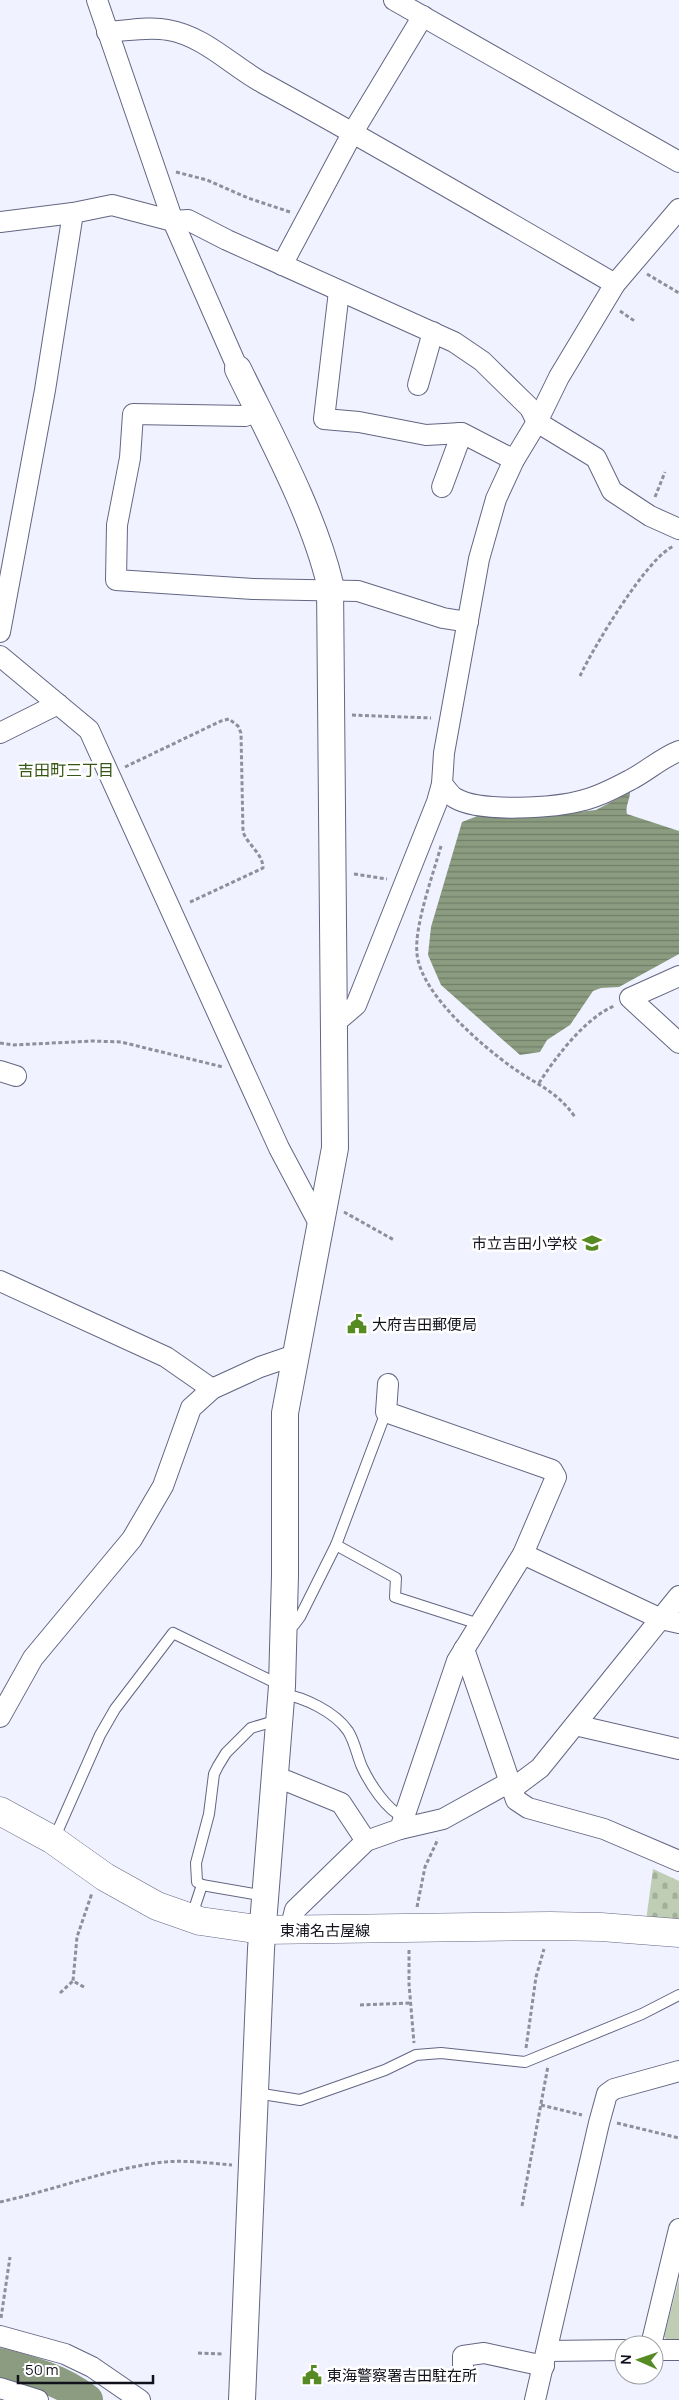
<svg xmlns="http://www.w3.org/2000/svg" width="679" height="2400" font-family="Manrope,'Noto Sans JP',sans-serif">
	<defs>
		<pattern id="cemetery-stones" width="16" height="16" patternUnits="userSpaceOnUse" patternTransform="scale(1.25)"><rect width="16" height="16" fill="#becdb4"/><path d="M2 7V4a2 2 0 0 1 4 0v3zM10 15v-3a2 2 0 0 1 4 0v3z" fill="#a2af9a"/></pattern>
		<pattern id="water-rules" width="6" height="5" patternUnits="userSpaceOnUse" patternTransform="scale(1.25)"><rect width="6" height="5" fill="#8b9c80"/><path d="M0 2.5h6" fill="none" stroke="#707e68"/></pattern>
	</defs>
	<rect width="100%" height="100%" fill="#f0f2ff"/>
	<polygon fill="url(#cemetery-stones)" points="653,1869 679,1881 679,1924 646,1921"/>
	<polygon fill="#becdb4" points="679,2279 679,2343 671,2343 664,2337"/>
	<path fill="url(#water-rules)" d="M630,792C630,800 625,806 627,814L679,831V954L619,987L601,988L593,991L570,1025L547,1040L540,1052L520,1055L441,985L428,955L431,927L462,822L480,815L502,817L539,816L596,810Z"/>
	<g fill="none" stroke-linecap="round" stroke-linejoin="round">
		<path stroke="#8b9c80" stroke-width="32" d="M0,2364C32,2372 61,2380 87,2400"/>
		<defs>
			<g id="service">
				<polyline points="336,1545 396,1578 395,1597 479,1624"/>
				<polyline points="287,1625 294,1625 300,1617 336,1545 386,1412"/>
				<path d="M282,1694C304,1697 335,1712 348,1731C355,1742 357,1756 362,1767C370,1784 386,1809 403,1817"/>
				<polyline points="54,1839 100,1735 115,1709 173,1633 282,1686"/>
				<polyline points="202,1885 197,1882 196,1863 209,1814 214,1774 218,1766 226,1753 251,1728 278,1720"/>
				<polyline points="191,1918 202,1885 265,1896"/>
				<polyline points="256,2093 300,2100 385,2070 416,2055 441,2053 525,2062 642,2014 679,1995"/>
			</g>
			<g id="minor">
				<polyline points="97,0 173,221 238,369"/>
				<polyline points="394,0 679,162"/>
				<path d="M107,32C126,31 149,26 168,30C204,36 232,66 263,83C382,148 498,216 615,284"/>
				<path d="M679,209L615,284L559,377L537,422L514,460L496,499L479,559L444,753L442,784C446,788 450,795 455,798C480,813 556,808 584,800C600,796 615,788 630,780C646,772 661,758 679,751"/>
				<polyline points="0,222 73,213 112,205 173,221 188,220 227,240 454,342 482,361 530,408 537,422 596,458 612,491 650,516 679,529"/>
				<polyline points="282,265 353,132 423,16"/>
				<polyline points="339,291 324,419 359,422 426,435 462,433 514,460"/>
				<polyline points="418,385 433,332"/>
				<polyline points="259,411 245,416 133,414 130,458 117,525 116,580 253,589 358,591 443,618 468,622"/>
				<polyline points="442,487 459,441 459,433"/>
				<polyline points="0,632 45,390 73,213"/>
				<polyline points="0,656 89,730 279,1148 321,1227"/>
				<polyline points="0,733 58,704"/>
				<polyline points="679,976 630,998 679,1043"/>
				<polyline points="335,1023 356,1005 437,802 442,784"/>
				<polyline points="0,1071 16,1076"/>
				<polyline points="0,1281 166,1357 212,1389"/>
				<polyline points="523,1554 661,1619 679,1623"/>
				<polyline points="464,1649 516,1800 528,1808 604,1829 679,1861"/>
				<polyline points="0,1717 33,1658 132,1539 163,1486 191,1408 212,1389 260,1367 295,1355"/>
				<polyline points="575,1725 679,1749"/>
				<polyline points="275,1780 287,1781 341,1803 366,1841"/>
				<polyline points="512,1789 540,1768 679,1596"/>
				<polyline points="400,1829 443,1819 508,1783"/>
				<polyline points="290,1930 295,1910 366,1841 400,1829 457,1661 523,1554 556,1477 552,1470 386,1412 388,1384"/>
				<polyline points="0,2336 65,2354 92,2367 140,2400"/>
				<polyline points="651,2345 679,2229"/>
				<polyline points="654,2350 679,2350"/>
				<polyline points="548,2351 624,2350"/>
				<polyline points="463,2371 463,2356 484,2353 544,2366"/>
				<polyline points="0,2388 38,2400"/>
				<polyline points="535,2400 599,2123 607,2094 614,2089 679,2071"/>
			</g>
			<path id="tertiary" d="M238,369C270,435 313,513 330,584L335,1148L285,1413V1575L282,1686L261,1949L242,2400"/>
			<polyline id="primary" points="0,1811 53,1840 105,1877 157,1906 200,1921 263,1930 550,1926 601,1927 679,1933"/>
		</defs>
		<use href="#service" stroke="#636682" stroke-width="12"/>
		<use href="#minor" stroke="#636682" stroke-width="22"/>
		<use href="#tertiary" stroke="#636682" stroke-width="28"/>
		<use href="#primary" stroke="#636682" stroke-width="29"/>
		<g stroke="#8e8f9b" stroke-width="3" stroke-dasharray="4 2.5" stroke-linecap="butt">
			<polyline points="176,172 207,180 248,198 290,212"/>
			<polyline points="647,274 679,293"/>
			<polyline points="620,311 636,322"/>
			<polyline points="655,497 665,472"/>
			<path d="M580,676C593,648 648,556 674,546"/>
			<polyline points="352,715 431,718"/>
			<path d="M125,767L221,721L229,719L238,726L241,733L243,832C248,845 263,854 263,868L188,903"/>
			<path d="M441,846C433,875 414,926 417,954C421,994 481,1045 513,1068C537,1085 557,1091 575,1117"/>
			<polyline points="354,874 387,879"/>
			<polyline points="0,1043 13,1045 93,1041 121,1042 223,1067"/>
			<path d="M539,1083C556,1057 584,1019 614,1006"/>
			<polyline points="344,1212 394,1240"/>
			<polyline points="417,1907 425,1867 438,1839"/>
			<polyline points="409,1950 409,1984 414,2043"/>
			<polyline points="84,1987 73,1981 77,1937 92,1893"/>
			<polyline points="60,1993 73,1981"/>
			<polyline points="360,2005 410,2003"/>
			<polyline points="526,2048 536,1977 544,1949"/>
			<polyline points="541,2105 582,2115"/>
			<polyline points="617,2123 679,2138"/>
			<path d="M0,2202C54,2190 107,2169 163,2162C186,2160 209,2163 232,2165"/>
			<polyline points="522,2206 548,2066"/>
			<polyline points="1,2318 10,2257"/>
			<polyline points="198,2353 223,2354"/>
		</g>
		<use href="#service" stroke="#fff" stroke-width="10"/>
		<use href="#minor" stroke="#fff" stroke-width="20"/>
		<use href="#tertiary" stroke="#fff" stroke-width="26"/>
		<use href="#primary" stroke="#fff" stroke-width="28"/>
	</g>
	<defs>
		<symbol id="school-bare" viewBox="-9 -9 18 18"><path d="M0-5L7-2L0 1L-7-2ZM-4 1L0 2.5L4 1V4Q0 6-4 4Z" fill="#568a22" stroke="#fff" stroke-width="2.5" paint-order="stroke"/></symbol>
		<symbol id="civic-bare" viewBox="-9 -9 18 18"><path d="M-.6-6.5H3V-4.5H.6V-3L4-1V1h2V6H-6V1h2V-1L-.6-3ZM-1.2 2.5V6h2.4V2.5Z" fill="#568a22" stroke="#fff" stroke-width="2.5" paint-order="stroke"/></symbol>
	</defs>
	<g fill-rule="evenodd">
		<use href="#school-bare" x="578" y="1229" width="28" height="28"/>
		<use href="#civic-bare" x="343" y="1310" width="28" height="28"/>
		<use href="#civic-bare" x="298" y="2361" width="28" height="28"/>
	</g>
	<g text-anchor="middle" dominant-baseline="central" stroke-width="5" stroke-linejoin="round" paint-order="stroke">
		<g font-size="15" fill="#10111b" stroke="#fff" text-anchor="start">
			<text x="577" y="1243" text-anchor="end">市立吉田小学校</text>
			<text x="372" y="1324">大府吉田郵便局</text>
			<text x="327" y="2375">東海警察署吉田駐在所</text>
		</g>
		<g font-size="15" fill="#10111b" stroke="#fff">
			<text x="325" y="1930">東浦名古屋線</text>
		</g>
		<g font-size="16" fill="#355615" stroke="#fff">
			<text x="66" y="770">吉田町三丁目</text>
		</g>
	</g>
	<g transform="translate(639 2360) rotate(272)"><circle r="24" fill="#ffffff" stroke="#9fa0a4"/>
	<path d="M0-4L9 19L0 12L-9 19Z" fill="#568a22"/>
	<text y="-8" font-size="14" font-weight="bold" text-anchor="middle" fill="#10111b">N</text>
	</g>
	<path d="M18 2375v8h135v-8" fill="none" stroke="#10111b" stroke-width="2.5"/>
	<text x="25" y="2375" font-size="15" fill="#10111b" stroke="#ffffff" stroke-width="4" paint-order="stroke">50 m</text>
</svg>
